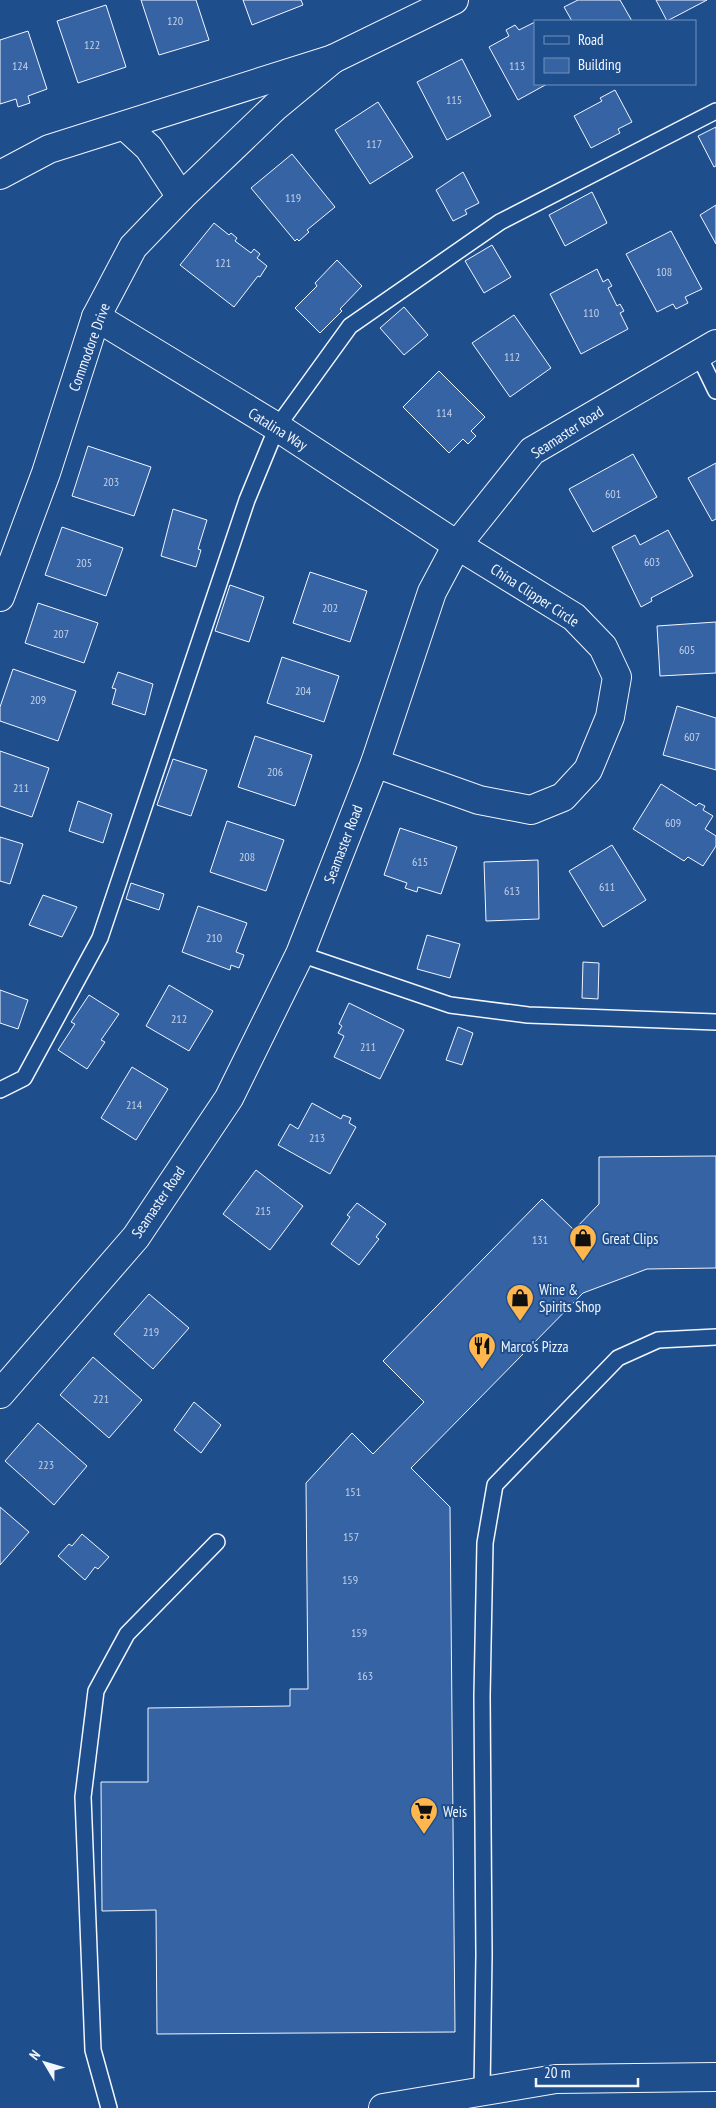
<svg xmlns="http://www.w3.org/2000/svg" width="716" height="2108" font-family="'PT Sans Narrow',sans-serif">
	<rect width="100%" height="100%" fill="#1f4e8c"/>
	<g fill="#3563a3" stroke="#f2f6ff">
		<polygon points="141,0 196,0 209,40 159,55"/>
		<polygon points="243,0 301,0 303,5 252,25"/>
		<polygon points="578,0 620,0 632,21 572,21 564,7"/>
		<polygon points="656,0 707,0 667,21"/>
		<polygon points="106,5 126,67 78,83 57,21"/>
		<polygon points="535,22 535,84 547,84 518,100 489,47 509,36 506,30 515,25 519,30"/>
		<polygon points="28,31 47,89 28,96 30,103 18,107 16,99 0,104 0,40"/>
		<polygon points="462,59 491,116 447,140 417,82"/>
		<polygon points="615,90 632,122 618,129 620,133 591,148 574,116 602,101 600,98"/>
		<polygon points="378,102 413,157 370,184 335,130"/>
		<polygon points="716,127 716,166 714,167 698,136"/>
		<polygon points="292,154 335,207 307,230 309,232 299,241 297,239 295,241 251,188"/>
		<polygon points="463,172 479,203 465,210 467,214 453,221 436,190"/>
		<polygon points="592,192 607,223 565,246 549,215"/>
		<polygon points="716,205 716,244 700,215"/>
		<polygon points="214,223 229,235 231,233 237,238 235,241 251,253 254,249 260,254 257,258 267,266 260,277 258,276 234,307 180,265"/>
		<polygon points="671,231 702,289 685,297 688,303 676,309 673,304 657,312 626,254"/>
		<polygon points="492,245 511,277 484,293 465,261"/>
		<polygon points="337,260 362,286 340,309 342,311 320,333 295,308 317,286 315,283"/>
		<polygon points="597,269 603,282 608,279 612,286 608,288 617,306 620,304 624,311 620,313 628,329 581,354 550,294"/>
		<polygon points="404,307 428,335 404,355 380,328"/>
		<polygon points="514,315 551,368 510,397 472,343"/>
		<polygon points="439,371 485,417 471,431 476,436 468,444 463,439 449,453 403,407"/>
		<polygon points="88,446 151,467 134,516 72,496"/>
		<polygon points="633,454 657,497 593,532 569,489"/>
		<polygon points="716,463 716,519 712,521 688,478"/>
		<polygon points="173,509 207,520 198,549 201,550 196,567 161,556"/>
		<polygon points="62,527 123,548 106,596 45,575"/>
		<polygon points="668,530 693,576 651,598 652,601 641,607 612,547 635,535 640,545"/>
		<polygon points="310,572 367,591 350,642 293,623"/>
		<polygon points="230,585 264,597 249,642 215,631"/>
		<polygon points="38,603 98,623 84,663 25,643"/>
		<polygon points="716,622 716,673 660,676 657,626"/>
		<polygon points="282,657 339,676 324,722 267,703"/>
		<polygon points="13,669 76,691 58,741 0,721 0,707"/>
		<polygon points="118,672 153,684 145,715 112,704 116,689 112,688"/>
		<polygon points="677,706 716,718 716,770 663,755"/>
		<polygon points="255,736 312,755 295,806 238,787"/>
		<polygon points="0,751 49,768 32,817 0,806"/>
		<polygon points="173,759 207,770 191,816 157,805"/>
		<polygon points="661,784 696,806 699,803 705,806 703,810 713,816 705,829 716,836 716,846 703,866 688,857 684,861 633,829"/>
		<polygon points="78,801 112,814 103,843 69,831"/>
		<polygon points="227,821 284,840 266,891 210,872"/>
		<polygon points="400,828 457,847 441,894 418,887 417,892 405,888 407,883 384,875"/>
		<polygon points="0,837 23,844 10,884 0,881"/>
		<polygon points="612,845 646,900 603,927 569,871"/>
		<polygon points="538,860 539,919 486,921 484,862"/>
		<polygon points="131,883 164,894 159,910 126,899"/>
		<polygon points="43,895 77,907 62,937 29,925"/>
		<polygon points="198,906 247,923 236,952 244,955 239,968 231,965 230,970 182,952"/>
		<polygon points="427,935 460,944 450,978 417,969"/>
		<polygon points="583,962 599,963 598,999 582,998"/>
		<polygon points="169,985 213,1011 189,1051 146,1026"/>
		<polygon points="0,990 28,1000 18,1029 0,1023"/>
		<polygon points="89,995 119,1014 101,1040 105,1042 87,1069 58,1050 75,1024 71,1022"/>
		<polygon points="349,1003 404,1030 380,1079 334,1057 344,1036 338,1033 342,1026 339,1024"/>
		<polygon points="458,1027 473,1033 462,1065 446,1060"/>
		<polygon points="132,1067 168,1089 136,1140 101,1118"/>
		<polygon points="312,1103 341,1119 343,1115 351,1118 349,1123 356,1127 330,1174 278,1145 290,1124 298,1129"/>
		<polygon points="716,1156 716,1268 647,1269 583,1293 411,1468 450,1507 455,2032 157,2034 156,1910 102,1911 101,1782 148,1782 148,1708 290,1706 290,1689 308,1689 306,1483 352,1433 373,1454 424,1402 383,1361 542,1199 574,1230 599,1204 599,1157"/>
		<polygon points="256,1170 303,1206 270,1250 223,1214"/>
		<polygon points="357,1203 386,1224 376,1237 379,1239 359,1265 331,1244 350,1217 347,1215"/>
		<polygon points="149,1294 189,1328 153,1369 114,1334"/>
		<polygon points="93,1357 142,1400 109,1438 60,1395"/>
		<polygon points="194,1402 221,1425 201,1453 174,1430"/>
		<polygon points="38,1423 87,1466 54,1505 5,1461"/>
		<polygon points="0,1507 29,1532 0,1565"/>
		<polygon points="82,1534 109,1557 98,1569 95,1567 85,1580 58,1556 69,1544 72,1546"/>
	</g>
	<g fill="none" stroke-linecap="round" stroke-linejoin="round">
		<defs>
			<g id="lane">
				<polyline points="698,354 716,391"/>
				<polyline points="300,954 450,1005 528,1015 716,1022"/>
				<polyline points="0,1090 24,1078 100,938 247,500 277,427 350,326 500,222 716,111"/>
				<polyline points="482,2092 484,1955 482,1696 485,1543 495,1485 618,1358 658,1340 716,1337"/>
				<polyline points="109,2108 93,2050 83,1797 96,1691 127,1634 217,1542"/>
			</g>
			<g id="street">
				<polyline points="125,126 149,148 181,197"/>
				<polyline points="0,175 49,149 333,59 454,0"/>
				<polyline points="96,317 277,427 457,545 574,617 603,647 617,677 610,717 588,770 563,797 531,810 479,800 375,763"/>
				<polyline points="0,597 46,473 96,317 133,247 181,197 275,107 333,59"/>
				<polyline points="0,1394 136,1237 229,1098 300,954 375,763 432,592 457,545 532,451 716,344"/>
				<polyline points="383,2108 556,2079 716,2077"/>
			</g>
		</defs>
		<use href="#lane" stroke="#f2f6ff" stroke-width="18"/>
		<use href="#street" stroke="#f2f6ff" stroke-width="30"/>
		<use href="#lane" stroke="#1f4e8c" stroke-width="15"/>
		<use href="#street" stroke="#1f4e8c" stroke-width="28"/>
	</g>
	<defs>
		<symbol id="shop-pin" viewBox="-11 -11 22 30"><path d="M0 17L-7.5 6A9.5 9.5 0 1 1 7.5 6Z" fill="#ffb74d" stroke="#1f4e8c"/><path d="M-5-2.5h2.3a2.7 3.5 0 0 1 5.4 0H5L5.5 6h-11ZM-1.5-2.5h3a1.5 2.3 0 0 0-3 0Z" fill="#111"/></symbol>
		<symbol id="restaurant-pin" viewBox="-11 -11 22 30"><path d="M0 17L-7.5 6A9.5 9.5 0 1 1 7.5 6Z" fill="#ffb74d" stroke="#1f4e8c"/><path d="M-5-6h1v4h1v-4h1v4h1v-4h1v5L-1.5 .5V6h-2V.5L-5-1ZM5-6V6H3V1.5H1.5Q1.5-4 5-6Z" fill="#111"/></symbol>
		<symbol id="supermarket-pin" viewBox="-11 -11 22 30"><path d="M0 17L-7.5 6A9.5 9.5 0 1 1 7.5 6Z" fill="#ffb74d" stroke="#1f4e8c"/><path d="M-6-5.5h2.5l.6 2H6L4.5 2H-2.5L-4.4-4H-6ZM-1.5 3.2a1.3 1.3 0 1 0 .1 0ZM3 3.2a1.3 1.3 0 1 0 .1 0Z" fill="#111"/></symbol>
	</defs>
	<g fill-rule="evenodd">
		<use href="#shop-pin" x="567" y="1222" width="32" height="43"/>
		<use href="#shop-pin" x="504" y="1282" width="32" height="43"/>
		<use href="#restaurant-pin" x="466" y="1330" width="32" height="43"/>
		<use href="#supermarket-pin" x="408" y="1795" width="32" height="43"/>
	</g>
	<g text-anchor="middle" dominant-baseline="central" stroke-width="4" stroke-linejoin="round" paint-order="stroke">
		<g font-size="12" fill="#c3d1e8">
			<text x="175" y="20">120</text>
			<text x="92" y="44">122</text>
			<text x="20" y="65">124</text>
			<text x="517" y="65">113</text>
			<text x="454" y="99">115</text>
			<text x="374" y="143">117</text>
			<text x="293" y="197">119</text>
			<text x="223" y="262">121</text>
			<text x="664" y="271">108</text>
			<text x="591" y="312">110</text>
			<text x="512" y="356">112</text>
			<text x="444" y="412">114</text>
			<text x="111" y="481">203</text>
			<text x="613" y="493">601</text>
			<text x="652" y="561">603</text>
			<text x="84" y="562">205</text>
			<text x="330" y="607">202</text>
			<text x="61" y="633">207</text>
			<text x="687" y="649">605</text>
			<text x="303" y="690">204</text>
			<text x="38" y="699">209</text>
			<text x="692" y="736">607</text>
			<text x="275" y="771">206</text>
			<text x="21" y="787">211</text>
			<text x="673" y="822">609</text>
			<text x="247" y="856">208</text>
			<text x="420" y="861">615</text>
			<text x="607" y="886">611</text>
			<text x="512" y="890">613</text>
			<text x="214" y="937">210</text>
			<text x="179" y="1018">212</text>
			<text x="368" y="1046">211</text>
			<text x="134" y="1104">214</text>
			<text x="317" y="1137">213</text>
			<text x="263" y="1210">215</text>
			<text x="540" y="1239">131</text>
			<text x="151" y="1331">219</text>
			<text x="101" y="1398">221</text>
			<text x="46" y="1464">223</text>
			<text x="353" y="1491">151</text>
			<text x="351" y="1536">157</text>
			<text x="350" y="1579">159</text>
			<text x="359" y="1632">159</text>
			<text x="365" y="1675">163</text>
		</g>
		<g font-size="15" fill="#f2f6ff" stroke="#1f4e8c">
			<text transform="translate(89 347) rotate(-70)">Commodore Drive</text>
			<text transform="translate(278 429) rotate(32)">Catalina Way</text>
			<text transform="translate(567 432) rotate(-33)">Seamaster Road</text>
			<text transform="translate(535 595) rotate(33)">China Clipper Circle</text>
			<text transform="translate(343 844) rotate(-69)">Seamaster Road</text>
			<text transform="translate(158 1202) rotate(-56)">Seamaster Road</text>
		</g>
		<g font-size="15" fill="#f2f6ff" stroke="#1f4e8c" text-anchor="start">
			<text x="602" y="1238">Great Clips</text>
			<text x="539" y="1289">Wine &amp;<tspan x="539" dy="17">Spirits Shop</tspan></text>
			<text x="501" y="1346">Marco's Pizza</text>
			<text x="443" y="1811">Weis</text>
		</g>
	</g>
	<rect x="534" y="20" width="162" height="65" fill="#1f4e8c" stroke="#7391ba"/>
	<rect x="544" y="36" width="25" height="8" fill="#1f4e8c" stroke="#7391ba"/>
	<text x="578" y="45" font-size="15" fill="#f2f6ff">Road</text>
	<rect x="544" y="58" width="25" height="15" fill="#3563a3" stroke="#7391ba"/>
	<text x="578" y="70" font-size="15" fill="#f2f6ff">Building</text>
	<g transform="translate(45 2063) rotate(308)" stroke="#1f4e8c" stroke-width="4" paint-order="stroke">
	<path d="M0-4L9 19L0 12L-9 19Z" fill="#f2f6ff"/>
	<text y="-8" font-size="14" font-weight="bold" text-anchor="middle" fill="#f2f6ff">N</text>
	</g>
	<path d="M536 2078v8h102v-8" fill="none" stroke="#f2f6ff" stroke-width="2.5"/>
	<text x="544" y="2078" font-size="15" fill="#f2f6ff" stroke="#1f4e8c" stroke-width="4" paint-order="stroke">20 m</text>
</svg>
